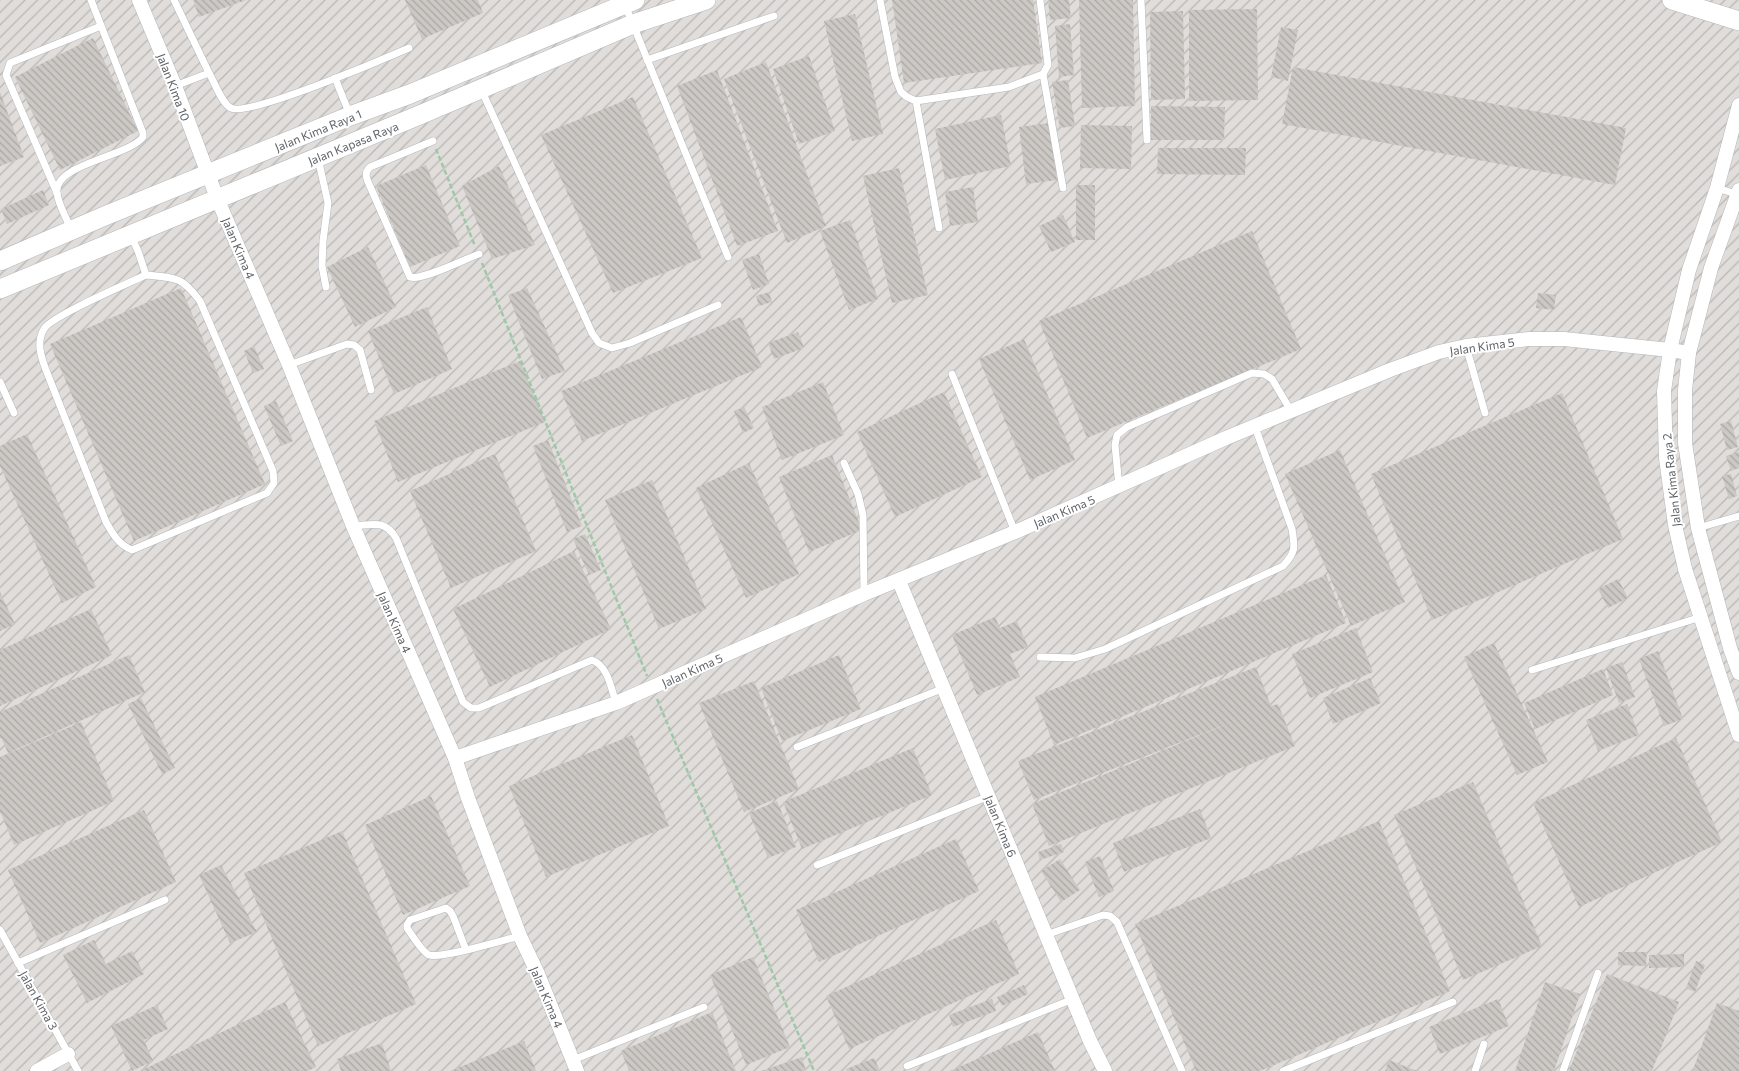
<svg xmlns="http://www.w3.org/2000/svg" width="1739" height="1071" font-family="Commissioner,sans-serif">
	<defs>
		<pattern id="industrial-furrows" width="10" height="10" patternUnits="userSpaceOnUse" patternTransform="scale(1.25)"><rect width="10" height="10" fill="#e0ddda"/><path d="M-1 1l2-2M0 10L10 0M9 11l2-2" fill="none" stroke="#b9b7b5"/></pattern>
		<pattern id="building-back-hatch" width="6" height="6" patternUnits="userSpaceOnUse" patternTransform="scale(1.25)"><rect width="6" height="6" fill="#ccc9c5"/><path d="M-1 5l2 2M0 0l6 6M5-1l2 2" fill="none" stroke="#a9a7a4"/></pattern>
	</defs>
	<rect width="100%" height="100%" fill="#f1eee8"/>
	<rect fill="url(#industrial-furrows)" x="0" y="0" width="1739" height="1071"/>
	<g fill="url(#building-back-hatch)">
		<polygon points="193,0 246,0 199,17"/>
		<polygon points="405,0 478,0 483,13 422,39"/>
		<polygon points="892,0 1033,0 1042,63 904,83"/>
		<polygon points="1048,0 1069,0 1071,18 1050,20"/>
		<polygon points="1079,0 1133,0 1135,106 1082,108"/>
		<polygon points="1257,9 1258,100 1189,101 1189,10"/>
		<polygon points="1183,11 1185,99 1151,100 1150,12"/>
		<polygon points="855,14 883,134 852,141 824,21"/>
		<polygon points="1070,24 1074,75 1059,77 1055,26"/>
		<polygon points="1281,27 1298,30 1288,81 1271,77"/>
		<polygon points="93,38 138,131 60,170 15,77"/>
		<polygon points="809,56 835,131 799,144 773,69"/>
		<polygon points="766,62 826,226 787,243 724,79"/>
		<polygon points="1293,67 1626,128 1615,185 1282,124"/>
		<polygon points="717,70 778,231 737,246 677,86"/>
		<polygon points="1068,80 1075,126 1060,128 1052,82"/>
		<polygon points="0,92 24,157 0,166"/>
		<polygon points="633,97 702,258 613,293 541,135"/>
		<polygon points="1151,106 1225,107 1224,140 1151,140"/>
		<polygon points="1001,115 1011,166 945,180 935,129"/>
		<polygon points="1049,123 1057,180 1026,184 1019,127"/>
		<polygon points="1081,125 1132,126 1131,169 1080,168"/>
		<polygon points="1158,148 1246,148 1245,175 1157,174"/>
		<polygon points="426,165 460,246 410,267 376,186"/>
		<polygon points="499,166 535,245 492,259 462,186"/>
		<polygon points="899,168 928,295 892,303 863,176"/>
		<rect x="1076" y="185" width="19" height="55"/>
		<polygon points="973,187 978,222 950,226 945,192"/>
		<polygon points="43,190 49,205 7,224 1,209"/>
		<polygon points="1063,215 1075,242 1051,252 1039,226"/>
		<polygon points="850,220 878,299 849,310 820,231"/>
		<polygon points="1252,231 1301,349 1087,438 1039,321"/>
		<polygon points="368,247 396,307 355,327 327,267"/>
		<polygon points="759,254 769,284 753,290 742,260"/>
		<polygon points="181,288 265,484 134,541 50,344"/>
		<polygon points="527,288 565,371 542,379 508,295"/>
		<polygon points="769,292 772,302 759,306 756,296"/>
		<polygon points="1538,293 1556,295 1554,310 1536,308"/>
		<polygon points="427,307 452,369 394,394 368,331"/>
		<polygon points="741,317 762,367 582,441 561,391"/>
		<polygon points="798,332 804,348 774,359 768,343"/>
		<polygon points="1024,339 1075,460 1030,480 979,359"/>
		<polygon points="254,346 264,369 253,373 244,351"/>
		<polygon points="520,361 545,422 398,482 374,421"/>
		<polygon points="823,382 844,435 782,460 762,407"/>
		<polygon points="944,392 982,477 895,517 857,432"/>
		<polygon points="1562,393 1623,539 1432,620 1371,474"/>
		<polygon points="276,401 293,441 281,446 264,406"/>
		<polygon points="744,407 754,428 743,433 734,411"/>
		<polygon points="1731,421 1738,447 1727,450 1720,424"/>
		<polygon points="27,434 96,587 62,603 0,466 0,446"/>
		<polygon points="548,440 582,526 567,532 533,446"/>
		<polygon points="1340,450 1405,602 1351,626 1285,474"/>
		<polygon points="1739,452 1739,468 1731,471 1726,456"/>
		<polygon points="495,454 536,551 451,588 410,491"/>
		<polygon points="832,455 862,530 809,552 779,477"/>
		<polygon points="749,463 799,574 746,598 696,488"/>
		<polygon points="1731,474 1737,496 1729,499 1722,476"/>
		<polygon points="652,480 706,609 659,629 605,500"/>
		<polygon points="585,534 601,570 589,575 573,539"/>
		<polygon points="574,551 611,629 490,687 453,609"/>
		<polygon points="1326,575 1346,623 1054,745 1035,697"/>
		<polygon points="1618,579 1628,598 1608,608 1598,589"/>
		<polygon points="0,592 15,624 0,631"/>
		<polygon points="91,609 112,655 0,706 0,650"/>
		<polygon points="995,617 1000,628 1017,621 1028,647 1010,654 1020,677 977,695 952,635"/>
		<polygon points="1356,628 1373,672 1310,698 1292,654"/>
		<polygon points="1494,643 1548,762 1517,775 1464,657"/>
		<polygon points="1658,651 1683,719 1664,726 1639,659"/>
		<polygon points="129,655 145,692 8,753 0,735 0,712"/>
		<polygon points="839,655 861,709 782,741 761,688"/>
		<polygon points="1622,662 1635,697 1619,703 1606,668"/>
		<polygon points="1256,667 1271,706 1278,704 1295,746 1049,846 1032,804 1237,720 1034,800 1018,761"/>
		<polygon points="1603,669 1613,695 1535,729 1524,703"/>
		<polygon points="1370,678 1381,703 1333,724 1323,698"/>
		<polygon points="754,681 799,789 744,812 699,703"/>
		<polygon points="141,698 175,768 162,774 128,704"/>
		<polygon points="1627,704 1639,735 1598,751 1586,720"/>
		<polygon points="81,722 114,801 14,845 0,811 0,757"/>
		<polygon points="632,735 669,826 546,877 509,786"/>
		<polygon points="1676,738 1722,842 1579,907 1533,803"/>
		<polygon points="913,748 932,795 802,849 783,802"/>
		<polygon points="1473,782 1542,946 1463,980 1394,815"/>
		<polygon points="431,796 470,886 403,915 365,825"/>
		<polygon points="777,801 796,847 768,858 749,813"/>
		<polygon points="1200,809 1211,838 1124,872 1113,843"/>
		<polygon points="144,810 176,882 40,943 8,870"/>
		<polygon points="1379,821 1450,991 1260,1071 1196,1071 1135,924"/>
		<polygon points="342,831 416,1004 318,1046 244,873"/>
		<polygon points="956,839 979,891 819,962 796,910"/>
		<polygon points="1061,844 1064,852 1040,860 1038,852"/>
		<polygon points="1100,856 1114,891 1099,897 1085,862"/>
		<polygon points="1060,859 1080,890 1061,902 1041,871"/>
		<polygon points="221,865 257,932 230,943 199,875"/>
		<polygon points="996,920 1019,974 849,1049 826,996"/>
		<polygon points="94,940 106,964 132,951 144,974 87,1003 63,955"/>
		<polygon points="1618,952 1647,952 1646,966 1618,965"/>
		<polygon points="1684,954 1684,967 1649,968 1649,955"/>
		<polygon points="753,957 790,1047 746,1065 710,975"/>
		<polygon points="1696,961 1705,965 1695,992 1686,988"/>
		<polygon points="1607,974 1679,1002 1652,1071 1569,1071"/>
		<polygon points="1545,982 1580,994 1554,1071 1515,1071"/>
		<polygon points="1024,985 1028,994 1002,1006 997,997"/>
		<polygon points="992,999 996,1011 953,1027 949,1015"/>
		<polygon points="1498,999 1509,1026 1440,1054 1429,1027"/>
		<polygon points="285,1002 316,1067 308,1071 140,1071"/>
		<polygon points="1717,1003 1739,1011 1739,1071 1694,1071 1693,1070"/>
		<polygon points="157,1005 168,1029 144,1040 153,1061 132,1071 111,1026"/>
		<polygon points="712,1012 736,1071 629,1071 621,1051"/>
		<polygon points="1038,1032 1055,1071 950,1071"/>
		<polygon points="524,1041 536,1071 450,1071"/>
		<polygon points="382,1043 391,1071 341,1071 337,1059"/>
		<polygon points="802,1057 806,1071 761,1071"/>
		<polygon points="874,1058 880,1071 847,1071 846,1069"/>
		<polygon points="1389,1060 1417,1071 1385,1071"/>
	</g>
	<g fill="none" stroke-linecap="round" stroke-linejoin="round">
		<defs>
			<g id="service">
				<polyline points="174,0 209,73 175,86"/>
				<polyline points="880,0 895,77 901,92 907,97 916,101 1009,87 1043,74 1048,65 1040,0"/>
				<polyline points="1141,0 1147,140"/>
				<polyline points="625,5 728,257"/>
				<polyline points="647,60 774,16"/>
				<path d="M209,73C214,81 222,104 231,108C248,117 384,59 409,48"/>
				<polyline points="1043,74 1063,188"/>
				<polyline points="335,78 350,115"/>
				<polyline points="481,89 592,333 599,343 612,348 630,343 718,305"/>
				<polyline points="916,101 939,228"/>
				<path d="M433,141L370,167C364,173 366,177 369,184L410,277C422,281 465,259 479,254"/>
				<polyline points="318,158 328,203 323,241 322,266 326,287"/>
				<polyline points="1717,188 1739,195"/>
				<polyline points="57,193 6,75 10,63 101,26"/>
				<path d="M71,229C67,219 58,204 57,193C53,164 128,157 143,137V133L91,0"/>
				<polyline points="131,236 138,251 146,275"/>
				<path d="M146,275C176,278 181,276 200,301L273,471L274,483L267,493L132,550C118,544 113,534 106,522L46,370C41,357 36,342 44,329C51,316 129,283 146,275Z"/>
				<polyline points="1466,346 1485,413"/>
				<polyline points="289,365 347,344 354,345 360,350 371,390"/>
				<polyline points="952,374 1015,532"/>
				<polyline points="0,382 14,413"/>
				<polyline points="844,463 858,494 863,515 864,594"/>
				<polyline points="1119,487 1115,445 1117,435 1127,427 1252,373 1264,374 1272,379 1291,411"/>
				<path d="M353,526C373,525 384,519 396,538L463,702L471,708H479L592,660C608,666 611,688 616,703"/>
				<polyline points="1698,528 1739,516"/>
				<path d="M1040,657L1075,658L1105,649L1283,566C1296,552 1295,548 1292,529L1255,427"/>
				<polyline points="1532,670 1701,617"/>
				<polyline points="797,747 944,688"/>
				<polyline points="817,865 989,796"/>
				<polyline points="0,930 78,1071"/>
				<polyline points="1046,935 1103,915 1110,916 1117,922 1182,1071"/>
				<path d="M466,950L453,916L450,911L446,908L410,920L407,925V928C412,935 422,952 429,955C442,959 504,940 520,936"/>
				<polyline points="18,963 165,900"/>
				<polyline points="573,1060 704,1007"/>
				<polyline points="907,1066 1073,999"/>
				<polyline points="1283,1071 1453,1002"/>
				<polyline points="1475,1071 1484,1044"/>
				<polyline points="1563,1071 1598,973"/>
			</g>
			<g id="minor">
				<polyline points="139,0 175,86 217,198 289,365 353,526 455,758 468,798 520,936 538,974 577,1071"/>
				<polyline points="1739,105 1717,188 1689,270 1670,350 1664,391 1666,458 1675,525 1685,569 1739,735"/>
				<polyline points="1739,190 1711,268 1689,353 1685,390 1685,443 1698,528 1730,648 1739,673"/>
				<polyline points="899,581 1090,1041 1105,1071"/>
				<polyline points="455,758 616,703 864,594 1015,532 1226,438 1390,370 1439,352 1466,346 1529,339 1564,339 1670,350 1689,353"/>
				<polyline points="37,1071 68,1054"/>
			</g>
			<g id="secondary">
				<polyline points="1672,0 1739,21"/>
				<polyline points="0,261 107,215 350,116 410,94 635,0"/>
				<polyline points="0,289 422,114 633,24 706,0"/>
			</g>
		</defs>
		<use href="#service" stroke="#b5b8bc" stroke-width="8"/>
		<use href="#minor" stroke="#b5b8bc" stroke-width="15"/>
		<use href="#secondary" stroke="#b4b7bc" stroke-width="20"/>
		<g stroke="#9ec9a8" stroke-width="2.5" stroke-dasharray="5 2.5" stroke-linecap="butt">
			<polyline points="436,149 475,246"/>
			<polyline points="482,263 647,676"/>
			<polyline points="657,699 814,1071"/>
		</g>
		<use href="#service" stroke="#fff" stroke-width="7"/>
		<use href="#minor" stroke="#fff" stroke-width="14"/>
		<use href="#secondary" stroke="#fff" stroke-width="19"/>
	</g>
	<g text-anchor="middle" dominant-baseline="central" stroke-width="4" stroke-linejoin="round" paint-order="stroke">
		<g font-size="12" fill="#5f6368" stroke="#fff">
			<text transform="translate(174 87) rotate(69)">Jalan Kima 10</text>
			<text transform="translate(318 130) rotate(-22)">Jalan Kima Raya 1</text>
			<text transform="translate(353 143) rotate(-22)">Jalan Kapasa Raya</text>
			<text transform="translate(239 248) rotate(67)">Jalan Kima 4</text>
			<text transform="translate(1482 346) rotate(-8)">Jalan Kima 5</text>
			<text transform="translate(1671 480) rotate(-96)">Jalan Kima Raya 2</text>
			<text transform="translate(1064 511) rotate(-23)">Jalan Kima 5</text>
			<text transform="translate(395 622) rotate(66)">Jalan Kima 4</text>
			<text transform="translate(692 670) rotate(-24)">Jalan Kima 5</text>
			<text transform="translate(1001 826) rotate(68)">Jalan Kima 6</text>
			<text transform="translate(547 997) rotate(67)">Jalan Kima 4</text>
			<text transform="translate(39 1000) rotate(61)">Jalan Kima 3</text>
		</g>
	</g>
</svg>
